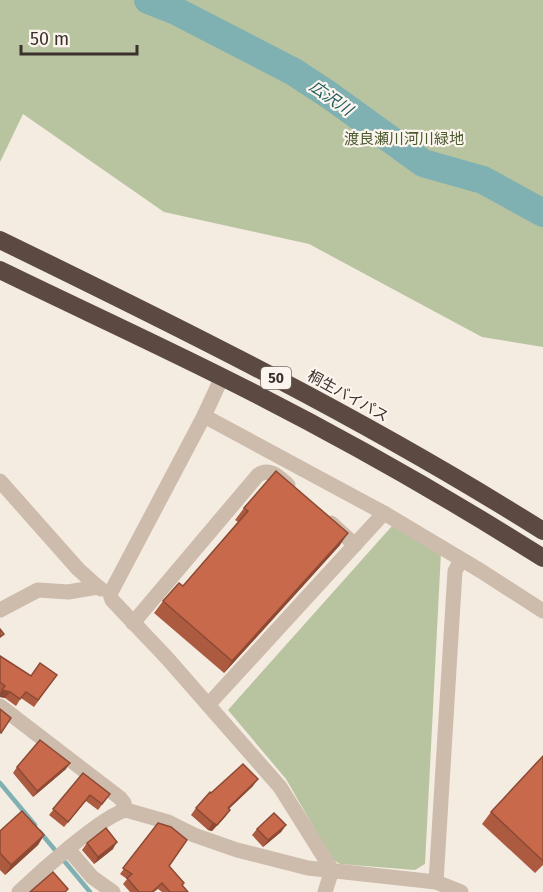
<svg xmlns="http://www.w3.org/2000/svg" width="543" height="892" font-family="'Fira Sans','Noto Sans JP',sans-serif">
	<rect width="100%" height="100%" fill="#f4ebe1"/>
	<g fill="#b8c4a0">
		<polygon points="0,0 543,0 543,347 482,337 309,244 164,212 23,114 0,162"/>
		<polygon points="392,526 441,552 425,864 415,870 340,864 332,859 286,779 228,710"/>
	</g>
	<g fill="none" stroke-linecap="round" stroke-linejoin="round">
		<g stroke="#7fb0b2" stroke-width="4.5">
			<polyline points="0,783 35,825"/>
			<polyline points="40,832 90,892"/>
		</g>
		<polyline stroke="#7fb0b2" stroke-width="28" points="148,0 176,11 294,72 329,95 423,163 483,180 543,213"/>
		<g stroke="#cdbbac" stroke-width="15">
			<polyline points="222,377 204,416 110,594 112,600 167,658 280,787 332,870"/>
			<polyline points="204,416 384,513 481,571 543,611"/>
			<polyline points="0,481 78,569 98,587"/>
			<polyline points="331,523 355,545"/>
			<polyline points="0,610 38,590 68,592 98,587 101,589"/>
			<path d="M133,623L258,475C270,467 279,477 288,485"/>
			<polyline points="208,705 384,513"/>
			<polyline points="0,706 120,798 124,803 126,810"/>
			<polyline points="69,850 92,877 113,892"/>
			<polyline points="436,882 455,571 461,560"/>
			<path d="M19,892C38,874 103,815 126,810L168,822L194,835L237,850L308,868L436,882L461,892"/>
			<polyline points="325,892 332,870"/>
		</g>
		<g stroke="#5c4a42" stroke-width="18">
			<path d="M0,240C185,330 369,421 543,531"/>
			<path d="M0,270C74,306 148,340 222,377C332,432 439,492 543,558"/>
		</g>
	</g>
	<g fill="#ac5a40">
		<polygon points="244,508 340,545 224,673 154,613 163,601 183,586 238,522 235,520"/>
		<polygon points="0,656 31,676 57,675 34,707 21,698 16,706 5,698 0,697"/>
		<polygon points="543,756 543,865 535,873 482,824 491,812"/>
		<polygon points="17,767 66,769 33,797 13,773"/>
		<polygon points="83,773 110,794 98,810 86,801 64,827 49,815"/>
		<polygon points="253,786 229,809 226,816 212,831 208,830 191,815 196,808 211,793"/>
		<polygon points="158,823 169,866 182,885 188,892 162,892 158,889 154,892 130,892 123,884 127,879 120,874"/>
		<polygon points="286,825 281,832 263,847 252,835 257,829"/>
		<polygon points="0,831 44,835 38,845 5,875 0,870"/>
		<polygon points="87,843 113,849 94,864 82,850"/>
	</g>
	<g fill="#8c4a34">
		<polygon points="348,533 340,545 224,673 232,661"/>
		<polygon points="2,690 10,692 5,698 0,697 0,693"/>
		<polygon points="70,763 66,769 33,797 37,791"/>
		<polygon points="258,779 253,786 223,814 228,808"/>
		<polygon points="230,810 212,831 208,830 213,823"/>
		<polygon points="286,825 281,832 263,847 268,840"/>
		<polygon points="44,835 38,845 5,875 11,865"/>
		<polygon points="117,842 113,849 94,864 98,857"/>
	</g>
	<g fill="#c8694b" stroke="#8c4a34" stroke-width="1.5">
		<polygon points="276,471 348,533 232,661 163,601 179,583 183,586 248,511 244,508"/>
		<polygon points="0,629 4,634 0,637"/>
		<polygon points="0,656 31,676 40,663 57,675 38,700 26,692 20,699 10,692 2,690 5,686 0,682"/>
		<polygon points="0,709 11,718 1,733 0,732"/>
		<polygon points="40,740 70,763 37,791 17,767"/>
		<polygon points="543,756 543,861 491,812"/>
		<polygon points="243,764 258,779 228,808 230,810 217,825 213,823 196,808 210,792 211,793"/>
		<polygon points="83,773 110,794 102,804 90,795 68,822 53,809"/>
		<polygon points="22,811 44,835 11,865 0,853 0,831"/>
		<polygon points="274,813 286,825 268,840 257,829"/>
		<polygon points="158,823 171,827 187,840 169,866 184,883 182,885 188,892 170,892 162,883 152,892 139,892 127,878 132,874 123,868"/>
		<polygon points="106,828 117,842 98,857 87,843"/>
		<polygon points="53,872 68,889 65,892 30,892"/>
	</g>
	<g text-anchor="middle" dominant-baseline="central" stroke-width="4.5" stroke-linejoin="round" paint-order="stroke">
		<rect fill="#fbf5ee" stroke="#756b66" stroke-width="1.5" x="261" y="367" width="30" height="22" rx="4.5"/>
		<g font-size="14" font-weight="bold" fill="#3b302b">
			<text x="276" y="378">50</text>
		</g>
		<g font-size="15" fill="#4a5a2e" stroke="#fbf5ee">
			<text x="404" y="139">渡良瀬川河川緑地</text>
		</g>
		<g font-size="15" fill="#3b302b" stroke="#fbf5ee">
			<text transform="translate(348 396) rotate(29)">桐生バイパス</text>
		</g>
		<g font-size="16" font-style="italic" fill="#1f5a5e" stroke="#fbf5ee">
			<text transform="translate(331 98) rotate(35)">広沢川</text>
		</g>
	</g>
	<path d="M21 45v9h116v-9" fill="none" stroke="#3b302b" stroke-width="3"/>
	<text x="30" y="45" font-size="18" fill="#3b302b" stroke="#fbf5ee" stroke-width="4.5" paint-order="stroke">50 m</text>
</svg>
